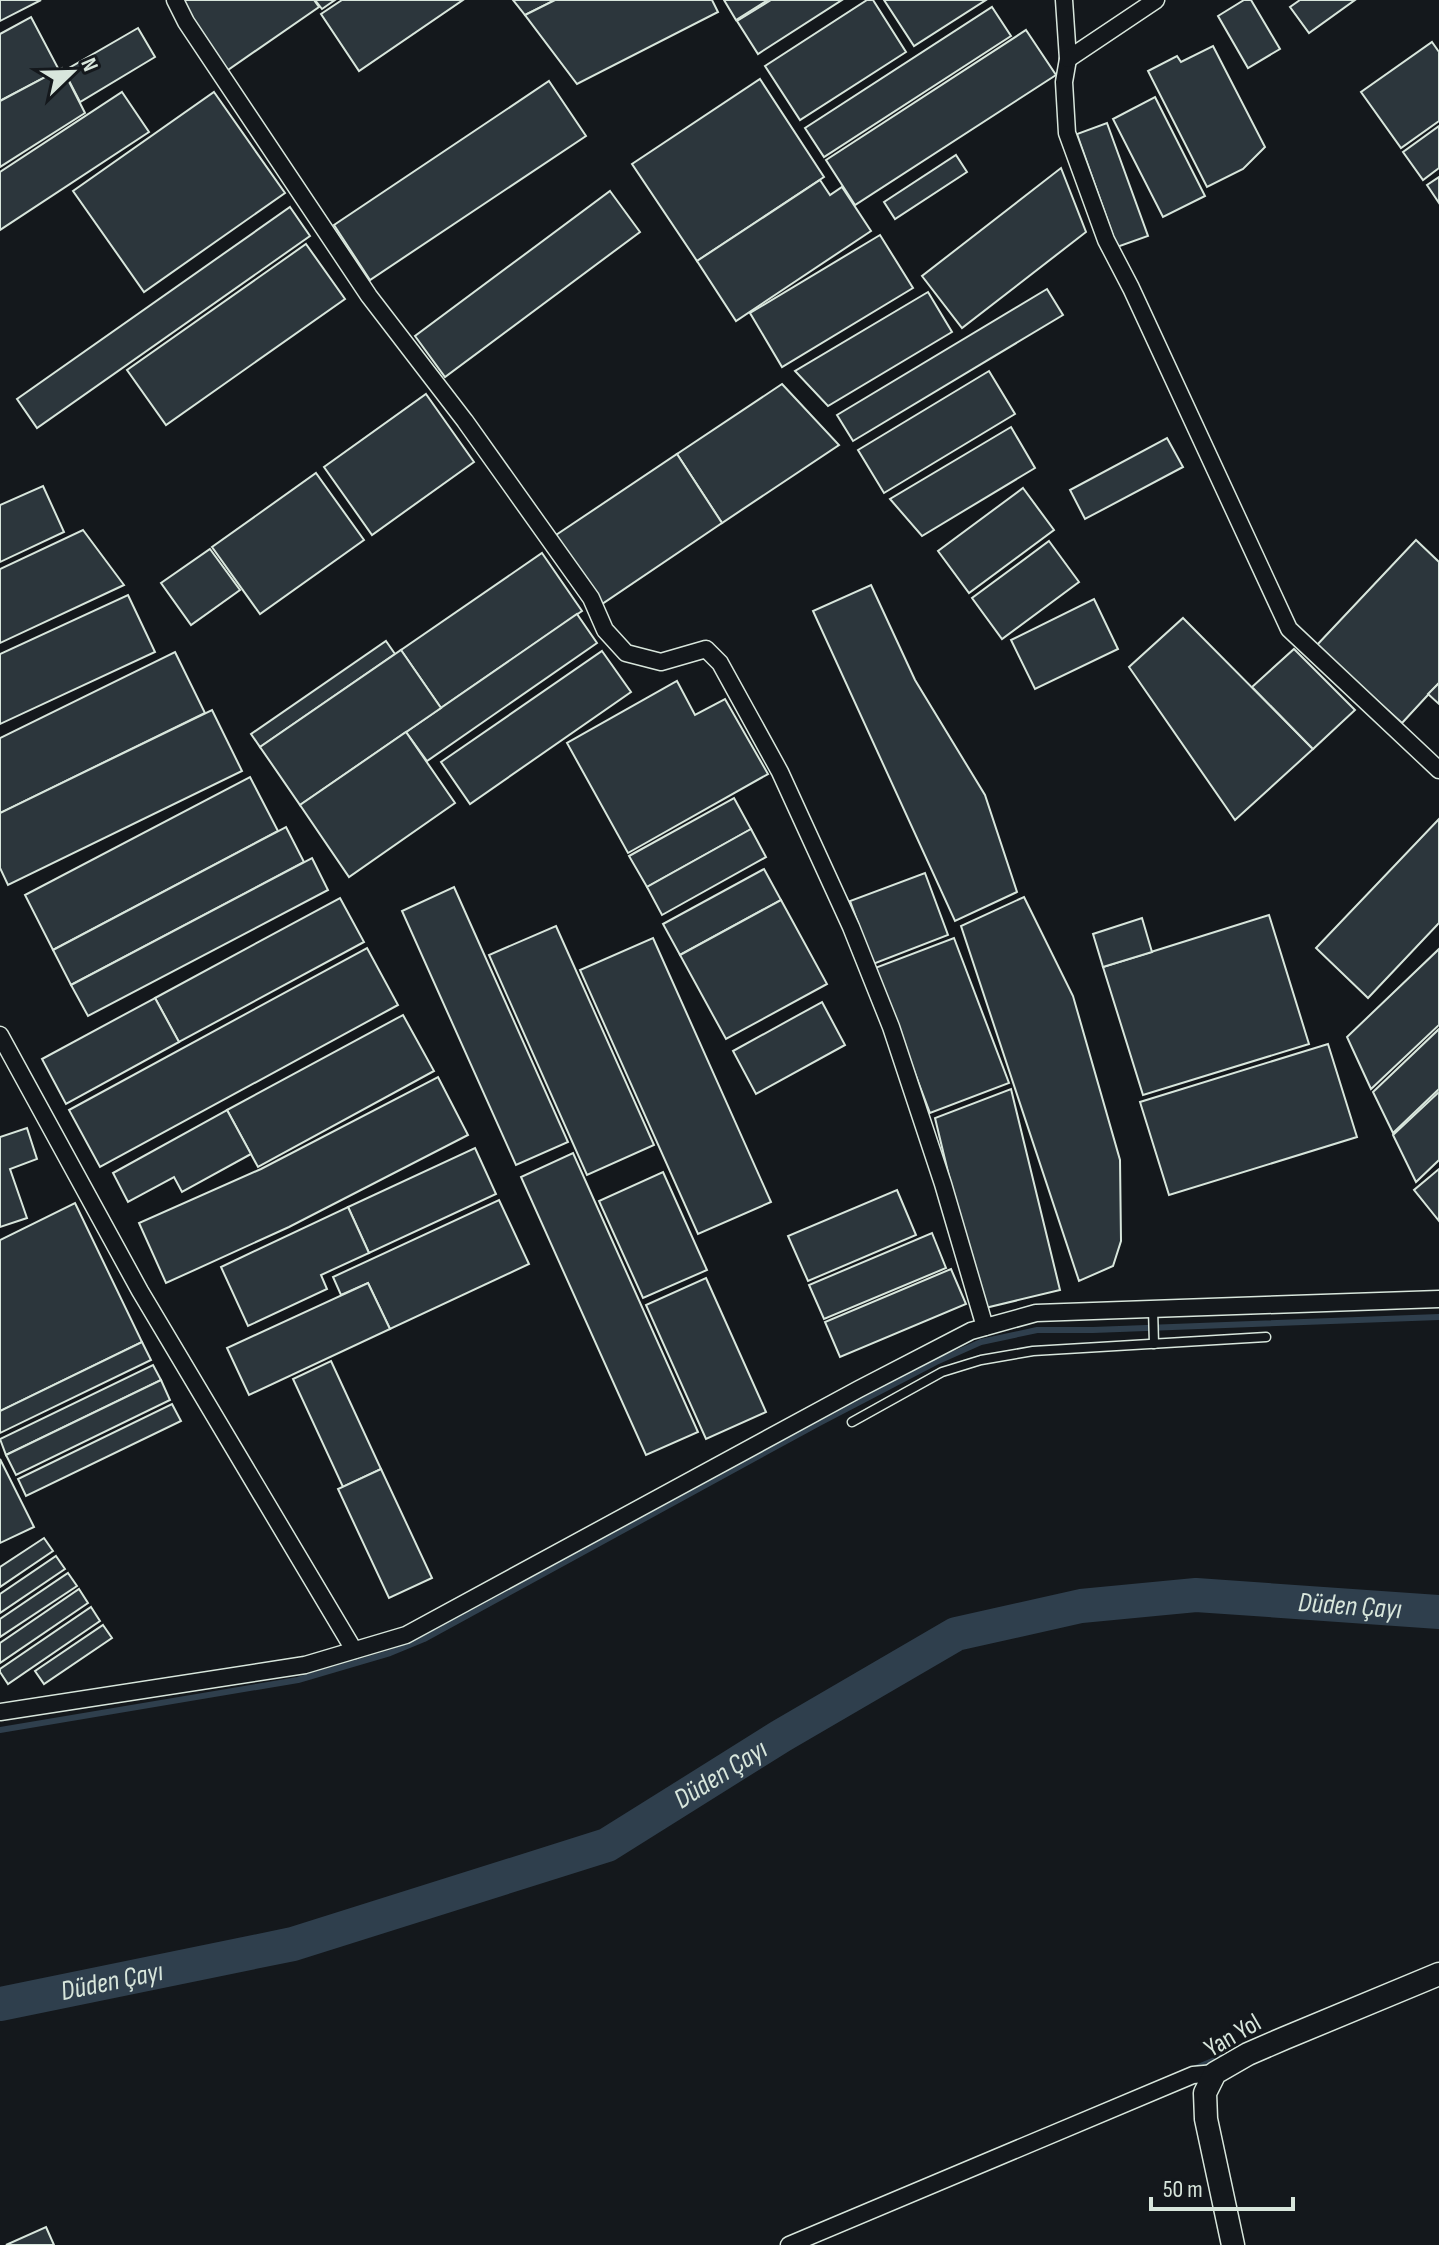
<svg xmlns="http://www.w3.org/2000/svg" width="1439" height="2245" font-family="'Sofia Sans Condensed',sans-serif">
	<rect width="100%" height="100%" fill="#14181c"/>
	<g fill="none" stroke-linecap="round" stroke-linejoin="round">
		<g stroke="#2f3f4d" stroke-width="6">
			<polyline points="0,1730 298,1680 390,1653 424,1639 819,1423 936,1362 981,1342 1037,1330 1093,1330 1439,1317"/>
			<polyline points="1196,2068 1222,2057"/>
		</g>
		<path stroke="#2f3f4d" stroke-width="34" id="s1" d="M0,2004L293,1944L607,1845L781,1736L956,1634L1081,1606L1196,1595L1439,1612"/>
	</g>
	<g fill="#2c363c" stroke="#d8e6dc" stroke-width="2">
		<polygon points="0,0 41,0 0,21"/>
		<polygon points="179,0 314,0 319,7 225,72"/>
		<polygon points="315,0 335,0 322,9"/>
		<polygon points="342,0 463,0 359,71 321,14"/>
		<polygon points="513,0 555,0 525,15"/>
		<polygon points="555,0 712,0 718,12 577,84 525,15"/>
		<polygon points="724,0 768,0 736,20"/>
		<polygon points="771,0 842,0 758,54 737,21"/>
		<polygon points="867,0 873,0 906,52 800,120 765,66"/>
		<polygon points="884,0 986,0 914,46"/>
		<polygon points="1244,0 1251,0 1280,49 1248,68 1218,16"/>
		<polygon points="1300,0 1355,0 1309,33 1290,7"/>
		<polygon points="992,7 1011,36 824,157 805,128"/>
		<polygon points="31,17 59,70 0,101 0,34"/>
		<polygon points="138,28 155,57 80,102 64,71"/>
		<polygon points="1026,30 1056,75 855,205 826,160"/>
		<polygon points="1432,42 1439,52 1439,121 1401,148 1361,92"/>
		<polygon points="1213,46 1265,147 1243,169 1207,187 1148,71 1177,56 1181,62"/>
		<polygon points="62,68 85,113 0,167 0,101"/>
		<polygon points="760,79 824,177 697,261 632,164"/>
		<polygon points="549,81 586,136 370,280 334,225"/>
		<polygon points="122,92 149,132 0,230 0,172"/>
		<polygon points="214,92 285,193 144,292 73,191"/>
		<polygon points="1155,97 1205,196 1163,217 1113,119"/>
		<polygon points="1107,123 1148,236 1117,247 1077,134"/>
		<polygon points="1439,126 1439,168 1423,180 1403,152"/>
		<polygon points="956,155 967,172 895,219 884,202"/>
		<polygon points="1061,168 1086,232 962,328 922,276"/>
		<polygon points="1439,177 1439,203 1427,185"/>
		<polygon points="820,180 830,195 842,187 871,231 736,321 697,261"/>
		<polygon points="610,191 640,232 445,377 415,336"/>
		<polygon points="290,207 310,236 37,428 17,399"/>
		<polygon points="880,235 913,288 782,367 750,313"/>
		<polygon points="306,244 345,299 166,425 127,370"/>
		<polygon points="1047,289 1063,315 853,441 837,415"/>
		<polygon points="928,292 952,332 828,406 795,371"/>
		<polygon points="989,371 1015,414 884,493 858,450"/>
		<polygon points="782,384 839,445 722,523 677,454"/>
		<polygon points="426,394 474,462 372,535 324,467"/>
		<polygon points="1011,427 1035,468 922,536 890,499"/>
		<polygon points="1167,438 1183,467 1085,519 1070,490"/>
		<polygon points="677,454 722,523 602,604 556,535"/>
		<polygon points="316,473 364,540 260,614 212,547"/>
		<polygon points="43,486 64,532 0,562 0,505"/>
		<polygon points="1023,488 1054,530 969,593 938,551"/>
		<polygon points="83,530 124,585 0,643 0,569"/>
		<polygon points="1416,540 1439,562 1439,683 1402,723 1316,646"/>
		<polygon points="1049,541 1079,582 1002,639 972,598"/>
		<polygon points="210,549 240,590 191,625 161,583"/>
		<polygon points="542,553 582,611 441,708 401,650"/>
		<polygon points="871,585 915,680 985,795 1017,892 955,921 813,611"/>
		<polygon points="128,595 155,652 0,724 0,654"/>
		<polygon points="1094,599 1118,649 1035,689 1011,640"/>
		<polygon points="577,614 597,643 427,761 406,732"/>
		<polygon points="1183,618 1313,749 1235,820 1129,667"/>
		<polygon points="386,641 395,654 260,747 251,734"/>
		<polygon points="1294,649 1355,710 1313,749 1252,687"/>
		<polygon points="401,650 441,708 300,805 260,747"/>
		<polygon points="602,651 631,692 470,804 441,762"/>
		<polygon points="175,652 205,713 0,813 0,738"/>
		<polygon points="677,681 695,715 725,699 768,774 628,853 567,743"/>
		<polygon points="1439,683 1439,704 1428,694"/>
		<polygon points="212,710 242,771 8,885 0,868 0,813"/>
		<polygon points="406,732 455,803 349,877 300,805"/>
		<polygon points="250,777 278,831 53,950 25,895"/>
		<polygon points="734,798 751,829 647,887 629,856"/>
		<polygon points="1439,819 1439,923 1368,998 1316,948"/>
		<polygon points="286,827 304,862 71,985 53,950"/>
		<polygon points="751,829 766,857 662,915 647,887"/>
		<polygon points="312,858 328,890 88,1016 71,985"/>
		<polygon points="764,869 781,900 680,955 663,924"/>
		<polygon points="925,873 948,935 873,964 850,901"/>
		<polygon points="454,887 568,1142 516,1165 402,911"/>
		<polygon points="1024,897 1073,996 1120,1160 1121,1241 1113,1266 1079,1281 961,926"/>
		<polygon points="340,898 364,942 179,1042 155,998"/>
		<polygon points="781,900 827,984 726,1039 680,955"/>
		<polygon points="1269,915 1309,1044 1143,1095 1103,967"/>
		<polygon points="1142,918 1152,952 1103,967 1093,934"/>
		<polygon points="556,926 654,1145 587,1175 489,955"/>
		<polygon points="653,938 771,1202 698,1234 580,970"/>
		<polygon points="954,938 1009,1083 930,1113 875,968"/>
		<polygon points="367,948 398,1005 100,1167 69,1110"/>
		<polygon points="1439,949 1439,1025 1371,1089 1347,1037"/>
		<polygon points="155,998 179,1042 66,1104 42,1059"/>
		<polygon points="822,1002 845,1045 756,1094 733,1051"/>
		<polygon points="403,1015 434,1071 258,1167 227,1110"/>
		<polygon points="1439,1029 1439,1089 1393,1133 1373,1092"/>
		<polygon points="1328,1044 1357,1137 1169,1195 1140,1102"/>
		<polygon points="438,1077 468,1135 289,1227 166,1283 139,1223 261,1169"/>
		<polygon points="1011,1089 1060,1290 981,1309 935,1118"/>
		<polygon points="1439,1092 1439,1160 1416,1182 1393,1135"/>
		<polygon points="227,1110 251,1154 182,1192 174,1177 128,1202 113,1173"/>
		<polygon points="27,1128 37,1159 10,1169 27,1218 0,1227 0,1137"/>
		<polygon points="475,1148 496,1194 369,1253 348,1207"/>
		<polygon points="573,1153 698,1432 646,1455 521,1177"/>
		<polygon points="1439,1169 1439,1221 1414,1190"/>
		<polygon points="663,1172 707,1270 643,1298 599,1201"/>
		<polygon points="897,1190 916,1235 808,1281 788,1236"/>
		<polygon points="499,1200 529,1264 390,1329 368,1283 341,1295 333,1277"/>
		<polygon points="75,1203 142,1342 0,1411 0,1240"/>
		<polygon points="348,1207 369,1253 321,1275 327,1289 248,1326 221,1267"/>
		<polygon points="932,1233 946,1268 824,1319 809,1285"/>
		<polygon points="951,1269 966,1304 840,1357 825,1322"/>
		<polygon points="706,1278 766,1412 706,1439 646,1305"/>
		<polygon points="368,1283 390,1329 249,1395 227,1348"/>
		<polygon points="142,1342 151,1360 0,1433 0,1411"/>
		<polygon points="331,1361 381,1469 343,1487 293,1379"/>
		<polygon points="153,1365 161,1380 6,1455 0,1439"/>
		<polygon points="161,1380 170,1400 16,1475 6,1455"/>
		<polygon points="172,1404 181,1421 26,1496 18,1479"/>
		<polygon points="0,1459 34,1527 0,1543"/>
		<polygon points="381,1469 432,1578 389,1598 338,1489"/>
		<polygon points="44,1538 53,1551 0,1587 0,1567"/>
		<polygon points="56,1556 65,1569 0,1613 0,1594"/>
		<polygon points="68,1573 77,1586 0,1637 0,1619"/>
		<polygon points="79,1589 88,1603 0,1663 0,1643"/>
		<polygon points="91,1607 100,1621 8,1684 0,1672 0,1669"/>
		<polygon points="103,1625 112,1638 44,1684 35,1671"/>
		<polygon points="46,2227 54,2245 6,2245"/>
	</g>
	<g fill="none" stroke-linecap="round" stroke-linejoin="round">
		<defs>
			<g id="service">
				<polyline points="1153,1309 1154,1344"/>
				<polyline points="852,1422 942,1372 981,1360 1033,1351 1266,1337"/>
			</g>
			<g id="minor">
				<polyline points="175,0 186,22 369,296 465,421 591,598 605,630 626,653 661,662 706,649 720,663 780,772 851,927 891,1027 943,1184 985,1327"/>
				<polyline points="1064,0 1068,59 1064,82 1067,133 1106,240 1131,288 1289,629 1439,770"/>
				<polyline points="1068,59 1156,0"/>
				<polyline points="0,1035 140,1291 354,1650"/>
				<polyline points="0,1712 305,1665 406,1635 859,1389 971,1331 1036,1313 1439,1299"/>
				<polyline points="789,2245 1193,2075 1215,2073"/>
			</g>
			<polyline id="tertiary" points="1233,2245 1206,2119 1205,2093 1215,2073 1248,2054 1285,2038 1439,1974"/>
		</defs>
		<use href="#service" stroke="#d8e6dc" stroke-width="11"/>
		<use href="#minor" stroke="#d8e6dc" stroke-width="19"/>
		<use href="#tertiary" stroke="#d8e6dc" stroke-width="25"/>
		<use href="#service" stroke="#14181c" stroke-width="8"/>
		<use href="#minor" stroke="#14181c" stroke-width="16"/>
		<use href="#tertiary" stroke="#14181c" stroke-width="22"/>
	</g>
	<g text-anchor="middle" dominant-baseline="central" stroke-width="6" stroke-linejoin="round" paint-order="stroke">
		<g font-size="26" fill="#d8e6dc" stroke="#14181c">
			<text transform="translate(1233 2036) rotate(-30)">Yan Yol</text>
		</g>
		<g font-size="28" font-style="italic" fill="#d8e6dc" stroke="#14181c">
			<text stroke="none"><textPath href="#s1" startOffset="1434">Düden Çayı</textPath></text>
			<text stroke="none"><textPath href="#s1" startOffset="762">Düden Çayı</textPath></text>
			<text stroke="none"><textPath href="#s1" startOffset="114">Düden Çayı</textPath></text>
		</g>
	</g>
	<g transform="translate(72 72) rotate(67)" stroke="#14181c" stroke-width="6" paint-order="stroke">
	<path d="M0-6L14 30L0 20L-14 30Z" fill="#d8e6dc"/>
	<text y="-12" font-size="22" font-weight="bold" text-anchor="middle" fill="#d8e6dc">N</text>
	</g>
	<path d="M1151 2197v12h142v-12" fill="none" stroke="#d8e6dc" stroke-width="4"/>
	<text x="1163" y="2197" font-size="24" fill="#d8e6dc" stroke="#14181c" stroke-width="6" paint-order="stroke">50 m</text>
</svg>
